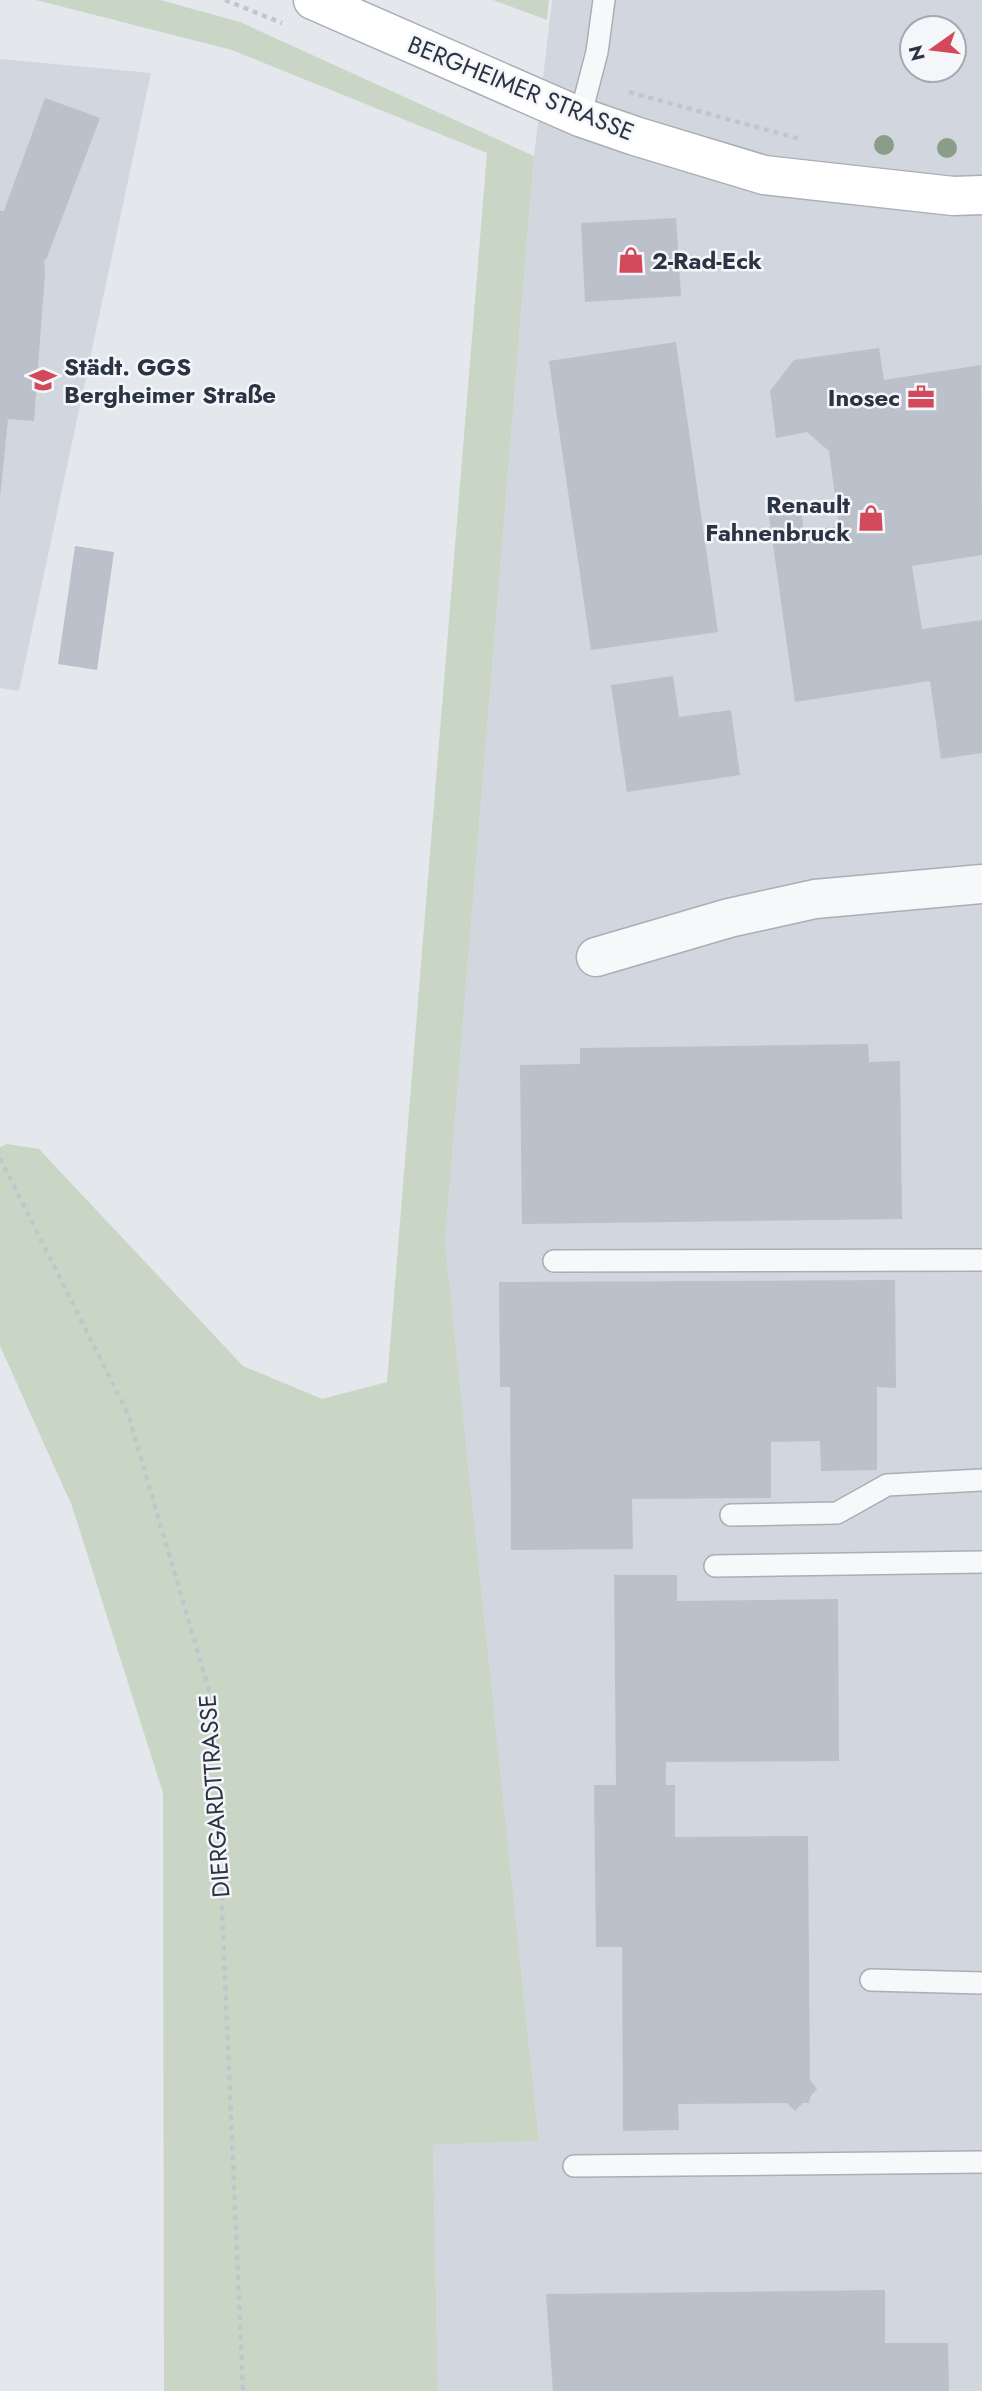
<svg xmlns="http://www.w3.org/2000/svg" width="982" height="2391" font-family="Jost,sans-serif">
	<rect width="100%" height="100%" fill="#e4e7ec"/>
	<g fill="#d2d6de" fill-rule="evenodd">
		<path d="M552,0H982V2391H438L433,2145L539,2141L445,1242L534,157ZM912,28H954V70H912Z"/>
		<polygon points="0,59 151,73 19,691 0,688"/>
	</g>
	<g fill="#c9d6c5">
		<polygon points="36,0 160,0 240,22 534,156 445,1242 539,2141 433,2145 438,2391 164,2391 163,1793 72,1506 0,1346 0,1147 7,1144 39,1149 243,1366 322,1399 387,1382 487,153 232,50"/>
		<polygon points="493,0 549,0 547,20"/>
	</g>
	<g fill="#bbc0ca">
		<polygon points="45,98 100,118 46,260 44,259 45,273 34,421 8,419 0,498 0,211 4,211"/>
		<polygon points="676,218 681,296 585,302 581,223"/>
		<polygon points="676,342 718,632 591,650 549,361"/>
		<polygon points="879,348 884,380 981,365 982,555 912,566 922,629 982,620 982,753 941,759 930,681 795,702 768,509 800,504 804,531 839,526 829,451 807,432 776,438 770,391 794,360"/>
		<polygon points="75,546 114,552 97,670 58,664"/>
		<polygon points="673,676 679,717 731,710 740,775 627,792 611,685"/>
		<polygon points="868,1044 869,1062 900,1061 902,1219 522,1224 520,1065 580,1064 580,1048"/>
		<polygon points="895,1280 896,1388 877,1387 877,1470 821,1471 820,1441 771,1442 771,1498 632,1499 633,1549 511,1550 510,1387 500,1387 499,1282"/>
		<polygon points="614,1575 677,1575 677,1601 838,1599 839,1761 666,1762 666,1785 675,1785 675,1837 808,1836 810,2080 817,2089 810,2097 809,2103 803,2103 795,2111 787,2103 678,2104 679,2130 623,2131 622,1947 596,1947 594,1785 616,1785"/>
		<polygon points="885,2290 885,2343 948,2343 949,2391 553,2391 546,2294"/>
	</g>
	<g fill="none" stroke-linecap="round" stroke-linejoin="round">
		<defs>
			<g id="lane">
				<polyline points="580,117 597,52 604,0"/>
				<polyline points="554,1261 982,1260"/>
				<polyline points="731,1515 837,1513 887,1485 982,1480"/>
				<polyline points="715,1566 982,1562"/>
				<polyline points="871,1980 982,1983"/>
				<polyline points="574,2166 982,2162"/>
			</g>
			<polyline id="street" points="596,957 729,918 815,899 982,884"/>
			<polyline id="secondary" points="313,0 580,117 635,136 764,175 953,196 982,195"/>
		</defs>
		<use href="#lane" stroke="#a9aeb7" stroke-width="24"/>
		<use href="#street" stroke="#a9aeb7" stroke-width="41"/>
		<use href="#secondary" stroke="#a9aeb7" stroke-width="41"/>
		<g stroke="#c2c5cb" stroke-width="4.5" stroke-dasharray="5 5" stroke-linecap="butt">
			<polyline points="225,0 282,23"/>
			<polyline points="629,92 800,139"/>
			<polyline points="0,1158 128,1414 213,1704 243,2391"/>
		</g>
		<use href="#lane" stroke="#f7f8fa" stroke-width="21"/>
		<use href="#street" stroke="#f7f8fa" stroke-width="38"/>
		<use href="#secondary" stroke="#fff" stroke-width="38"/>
	</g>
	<g fill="#899d89">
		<circle cx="884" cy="145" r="10"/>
		<circle cx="947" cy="148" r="10"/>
	</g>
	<defs>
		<symbol id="shop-bare" viewBox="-9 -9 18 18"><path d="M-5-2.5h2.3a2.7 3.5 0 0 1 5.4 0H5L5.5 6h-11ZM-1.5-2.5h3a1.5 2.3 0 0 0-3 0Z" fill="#d1495b" stroke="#f4f6f9" stroke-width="2.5" paint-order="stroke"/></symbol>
		<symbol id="school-bare" viewBox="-9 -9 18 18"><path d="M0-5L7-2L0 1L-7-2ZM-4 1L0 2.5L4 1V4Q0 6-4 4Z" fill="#d1495b" stroke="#f4f6f9" stroke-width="2.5" paint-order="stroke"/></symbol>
		<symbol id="office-bare" viewBox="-9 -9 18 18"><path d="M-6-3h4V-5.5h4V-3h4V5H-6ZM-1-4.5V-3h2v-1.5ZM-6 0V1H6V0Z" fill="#d1495b" stroke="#f4f6f9" stroke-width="2.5" paint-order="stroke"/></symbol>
	</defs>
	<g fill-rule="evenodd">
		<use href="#shop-bare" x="612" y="241" width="38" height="38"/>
		<use href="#school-bare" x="24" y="361" width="38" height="38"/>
		<use href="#office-bare" x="902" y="378" width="38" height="38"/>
		<use href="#shop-bare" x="852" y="499" width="38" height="38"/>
	</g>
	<g text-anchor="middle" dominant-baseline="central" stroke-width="5" stroke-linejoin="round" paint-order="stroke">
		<g font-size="24" fill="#2b3445" stroke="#f4f6f9">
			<text transform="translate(521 88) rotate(22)">BERGHEIMER STRASSE</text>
			<text transform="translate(214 1796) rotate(-94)">DIERGARDTTRASSE</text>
		</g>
		<g font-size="24" font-weight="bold" fill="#2b3445" stroke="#f4f6f9" text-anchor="start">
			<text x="652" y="260">2-Rad-Eck</text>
			<text x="64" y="366">Städt. GGS<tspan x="64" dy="28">Bergheimer Straße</tspan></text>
			<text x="900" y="397" text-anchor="end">Inosec</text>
			<text x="850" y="504" text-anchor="end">Renault<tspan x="850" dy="28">Fahnenbruck</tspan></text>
		</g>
	</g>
	<g transform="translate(933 49) rotate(256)"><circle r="33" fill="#f4f6f9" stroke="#a4a8b1" stroke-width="2"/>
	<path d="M0-5L12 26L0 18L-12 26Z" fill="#d1495b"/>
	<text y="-10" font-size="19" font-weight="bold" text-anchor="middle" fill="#2b3445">N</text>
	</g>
</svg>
